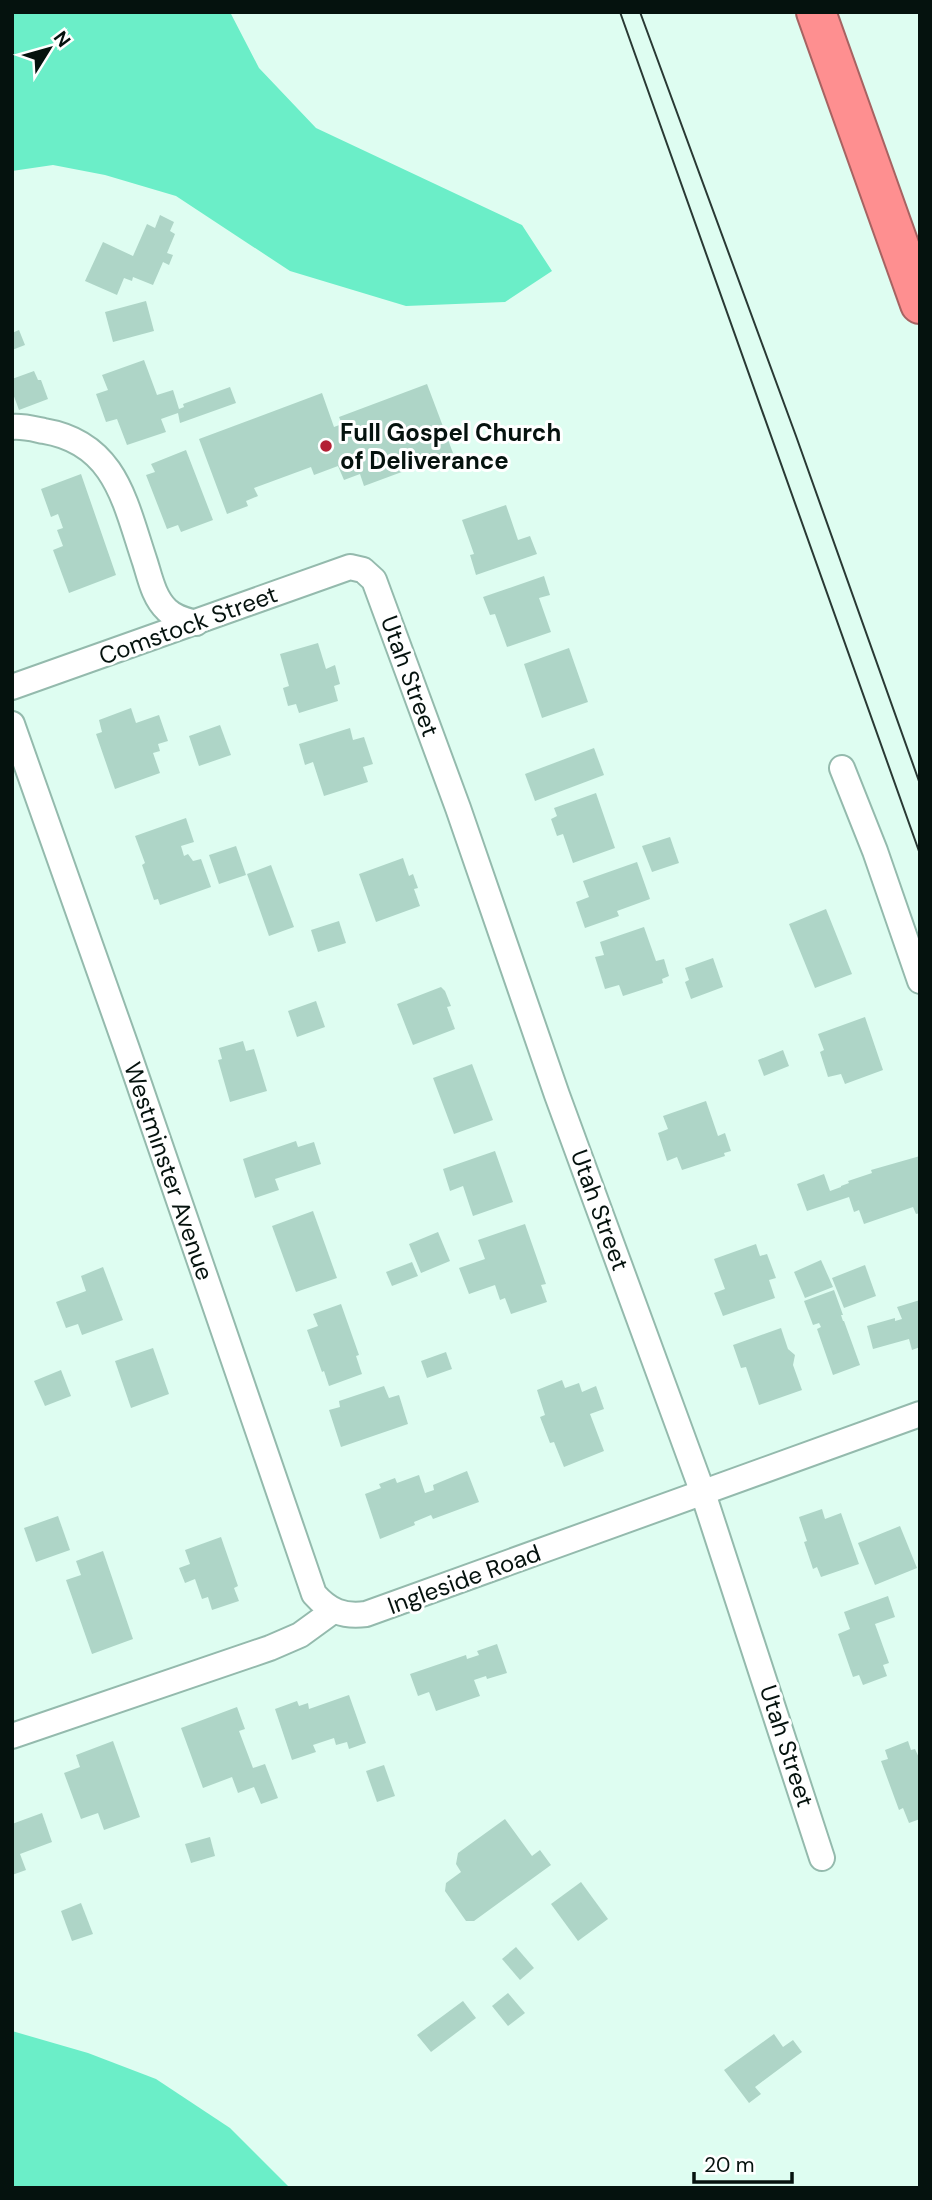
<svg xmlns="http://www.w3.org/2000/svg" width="932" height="2200" font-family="'DM Sans',sans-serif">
	<rect width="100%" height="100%" fill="#defdf1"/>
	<g fill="#6beec8">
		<polygon points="12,12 230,12 259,68 316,128 522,225 552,271 505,302 406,306 290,271 176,196 105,175 53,165 12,171"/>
		<polygon points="12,2031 88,2053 156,2079 230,2128 290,2188 12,2188"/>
	</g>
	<g fill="#aed5c7">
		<polygon points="160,215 174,222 170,231 175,234 167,253 173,255 169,265 163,262 153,285 133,277 132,281 124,278 117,295 85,281 103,242 133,256 147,224 155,228"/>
		<polygon points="146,301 154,331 113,342 105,312"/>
		<polygon points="19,330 25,345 12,350 12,333"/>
		<polygon points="144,360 157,395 173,390 179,409 184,407 183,404 230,387 236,403 180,423 178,413 161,419 166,432 127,445 117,419 106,422 96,394 108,390 102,375"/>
		<polygon points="34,371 38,380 41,380 48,399 19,410 12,391 12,379"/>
		<polygon points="427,384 453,453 364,486 360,474 344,480 338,466 314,475 311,467 254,488 258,496 246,501 248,506 227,514 199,439 322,393 334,427 342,424 339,417"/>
		<polygon points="186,450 213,520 181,532 178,525 167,529 146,475 155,472 151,464"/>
		<polygon points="81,474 116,575 69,593 53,550 63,546 57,530 63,528 58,514 51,517 41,489"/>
		<polygon points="506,505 518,540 530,536 537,554 476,575 470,555 474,554 462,520"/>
		<polygon points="544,576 550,595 539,598 551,632 507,647 495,614 490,615 483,597"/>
		<polygon points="318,643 326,669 335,665 340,684 334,686 338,701 299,713 296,704 288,706 283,688 289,686 280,654"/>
		<polygon points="569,648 588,702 542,718 524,664"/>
		<polygon points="131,708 136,723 159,715 168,741 158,744 160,751 153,753 160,773 115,789 96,734 102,732 99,720"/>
		<polygon points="220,725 231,755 199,766 189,736"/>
		<polygon points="350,728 353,740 364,737 373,764 363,767 368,782 324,796 313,762 305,765 299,744"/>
		<polygon points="594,748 604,775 535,801 525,774"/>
		<polygon points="596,793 615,848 573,863 563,834 557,836 551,819 557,816 554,808"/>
		<polygon points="186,818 194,842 181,846 184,856 188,854 193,861 201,859 211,887 160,905 158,899 154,900 142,865 145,863 135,836"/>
		<polygon points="670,837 679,863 652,872 642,846"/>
		<polygon points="236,846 246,875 219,884 209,855"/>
		<polygon points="403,858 409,876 413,874 418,888 414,889 420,906 376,922 359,874"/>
		<polygon points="637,862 650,899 617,911 619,916 585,928 576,902 589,897 583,881"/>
		<polygon points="271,865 294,927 269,936 247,874"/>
		<polygon points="826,909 852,974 815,988 789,924"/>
		<polygon points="339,921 346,943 318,952 311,930"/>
		<polygon points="644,927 656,961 664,959 669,976 662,979 663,983 623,996 619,985 605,989 595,957 604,955 600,942"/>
		<polygon points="713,958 723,987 691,999 685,982 689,980 685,968"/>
		<polygon points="441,987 445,991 451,1006 447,1007 455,1029 413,1045 397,1004"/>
		<polygon points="316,1001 325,1027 297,1037 288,1011"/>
		<polygon points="865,1017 883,1070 845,1084 841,1074 828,1077 820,1052 824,1050 818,1034"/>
		<polygon points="243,1041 246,1051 254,1049 267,1091 230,1102 218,1060 222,1059 219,1048"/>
		<polygon points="783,1050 789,1066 764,1076 758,1060"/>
		<polygon points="472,1064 493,1120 454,1134 433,1078"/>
		<polygon points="706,1101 718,1136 725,1133 731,1151 724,1153 725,1156 682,1170 677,1157 667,1161 658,1133 668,1129 663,1116"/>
		<polygon points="296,1141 298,1147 314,1142 321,1164 275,1179 279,1190 255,1198 243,1159"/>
		<polygon points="495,1151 513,1202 473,1216 463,1186 450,1191 443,1169"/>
		<polygon points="920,1156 920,1213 916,1214 913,1207 864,1224 859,1210 854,1212 849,1197 807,1211 797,1184 824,1174 830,1191 841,1187 841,1186 849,1183 848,1181 872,1173 871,1170"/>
		<polygon points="313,1211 337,1278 296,1292 272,1226"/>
		<polygon points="525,1224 546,1284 541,1285 547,1302 511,1314 505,1298 500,1300 495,1285 469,1294 459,1268 485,1259 478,1240"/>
		<polygon points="438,1232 450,1261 421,1273 409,1244"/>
		<polygon points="756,1244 760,1256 767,1254 776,1278 769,1280 775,1298 723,1316 714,1293 725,1289 714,1259"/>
		<polygon points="821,1260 833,1287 805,1298 794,1272"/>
		<polygon points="412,1262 418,1276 392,1286 386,1272"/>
		<polygon points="865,1265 876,1296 844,1308 832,1278"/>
		<polygon points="103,1267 123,1320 82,1335 78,1324 66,1328 56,1302 86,1291 81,1276"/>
		<polygon points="834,1290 843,1315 841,1315 843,1321 844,1321 860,1365 833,1375 817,1329 821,1327 819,1323 813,1325 804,1301"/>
		<polygon points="920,1300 920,1347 912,1350 909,1339 873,1349 867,1326 895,1318 895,1321 902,1319 897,1307"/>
		<polygon points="341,1304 359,1355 356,1356 362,1374 329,1386 324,1371 322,1372 307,1330 318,1326 313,1314"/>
		<polygon points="781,1328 788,1349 795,1355 793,1365 802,1390 759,1405 746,1367 741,1368 733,1345"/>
		<polygon points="153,1348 169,1394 131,1408 115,1361"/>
		<polygon points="446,1352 452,1369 427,1378 421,1361"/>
		<polygon points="61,1370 71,1396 45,1406 34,1381"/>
		<polygon points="562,1380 565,1388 579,1383 582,1392 596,1386 604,1409 590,1414 604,1451 564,1467 554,1442 550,1443 540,1417 545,1415 537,1390"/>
		<polygon points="384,1386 389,1398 399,1395 408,1424 341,1447 329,1410 340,1407 339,1401"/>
		<polygon points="467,1471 479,1502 433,1519 431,1515 414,1522 415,1525 380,1539 365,1494 381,1488 379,1484 395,1478 397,1483 419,1475 425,1493 434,1490 433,1485"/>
		<polygon points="822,1509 825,1519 841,1513 859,1564 821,1577 817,1567 813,1569 804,1542 807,1541 799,1517"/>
		<polygon points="58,1516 70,1550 36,1562 24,1528"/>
		<polygon points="900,1526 917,1568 875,1585 858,1543"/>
		<polygon points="221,1537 238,1586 234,1588 239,1601 212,1610 208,1597 202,1599 195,1579 185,1583 179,1568 190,1564 185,1550"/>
		<polygon points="103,1551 133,1639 92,1654 66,1580 81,1575 76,1561"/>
		<polygon points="888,1596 895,1617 875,1624 889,1663 883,1665 887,1676 863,1685 859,1675 853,1677 838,1634 850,1629 844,1612"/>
		<polygon points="497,1644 507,1673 487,1679 486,1676 474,1680 480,1696 436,1711 429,1692 418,1696 410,1674 466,1655 467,1659 479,1655 477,1651"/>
		<polygon points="349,1695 366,1743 349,1749 347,1742 336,1745 334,1738 313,1745 316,1752 292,1760 275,1709 297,1701 299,1706 308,1703 309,1709"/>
		<polygon points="237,1707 245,1729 239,1731 253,1768 265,1764 278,1798 261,1804 254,1787 238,1793 232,1777 203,1788 181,1728"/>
		<polygon points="113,1741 140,1817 104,1830 98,1813 81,1819 64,1773 80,1767 76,1755"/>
		<polygon points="908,1741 911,1750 915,1749 920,1760 920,1819 909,1823 903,1808 899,1810 881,1761 888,1759 885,1750"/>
		<polygon points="384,1765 395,1796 377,1802 366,1771"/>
		<polygon points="42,1813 52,1842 20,1854 26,1870 12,1875 12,1824"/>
		<polygon points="505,1819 532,1856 540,1850 551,1865 474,1921 466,1921 445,1891 446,1883 461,1872 456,1864 458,1853"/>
		<polygon points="210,1837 215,1856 191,1863 185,1844"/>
		<polygon points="581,1882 608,1919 578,1941 551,1904"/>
		<polygon points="81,1903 93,1934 72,1941 61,1911"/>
		<polygon points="516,1947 534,1968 520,1980 502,1959"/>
		<polygon points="508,1993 525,2013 508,2026 492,2006"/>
		<polygon points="463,2001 476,2018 431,2052 417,2035"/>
		<polygon points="774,2034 783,2047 793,2040 802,2052 755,2087 761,2094 749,2103 724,2070"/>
	</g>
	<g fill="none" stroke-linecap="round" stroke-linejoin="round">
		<defs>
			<g id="minor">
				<path d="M12,427C23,426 34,429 44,431C116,443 125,503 145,562C150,578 154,598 167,610C175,618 185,620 196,623"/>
				<polyline points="12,687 350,567 363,570 374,580 458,808 557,1095 703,1493 822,1858"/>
				<path d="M12,724L127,1049L314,1594C329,1611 343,1617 366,1614L920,1414"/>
				<polyline points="842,768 875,851 920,981"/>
				<polyline points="12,1736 270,1648 300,1635 333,1611"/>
			</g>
			<polyline id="motorway" points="816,12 920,304"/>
		</defs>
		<use href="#minor" stroke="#94baad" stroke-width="28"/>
		<use href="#motorway" stroke="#a76362" stroke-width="42"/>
		<use href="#minor" stroke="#fff" stroke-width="24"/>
		<use href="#motorway" stroke="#fe8f90" stroke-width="38"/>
		<g stroke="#293934" stroke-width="2">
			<polyline points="620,12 920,854"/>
			<polyline points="640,12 796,436 920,784"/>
		</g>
	</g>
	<circle fill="#b32035" stroke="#fff" stroke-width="2.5" cx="326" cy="446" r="7"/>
	<g text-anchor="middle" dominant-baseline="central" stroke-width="6" stroke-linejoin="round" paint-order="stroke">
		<g font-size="24" font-weight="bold" fill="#05120e" stroke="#fff" text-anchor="start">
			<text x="340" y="432">Full Gospel Church<tspan x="340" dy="28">of Deliverance</tspan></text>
		</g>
		<g font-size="24" fill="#05120e" stroke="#fff">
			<text transform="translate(188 625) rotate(-20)">Comstock Street</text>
			<text transform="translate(410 676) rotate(70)">Utah Street</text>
			<text transform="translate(169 1171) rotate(71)">Westminster Avenue</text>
			<text transform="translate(600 1210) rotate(70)">Utah Street</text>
			<text transform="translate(464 1579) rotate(-20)">Ingleside Road</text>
			<text transform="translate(787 1746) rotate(72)">Utah Street</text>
		</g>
	</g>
	<rect width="932" height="2200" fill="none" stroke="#05120e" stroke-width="28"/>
	<g transform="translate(49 49) rotate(53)" stroke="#ffffff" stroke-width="5" paint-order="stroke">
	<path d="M0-5L12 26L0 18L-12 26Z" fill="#05120e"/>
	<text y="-10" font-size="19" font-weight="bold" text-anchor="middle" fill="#05120e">N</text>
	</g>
	<path d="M694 2172v10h98v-10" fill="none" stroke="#05120e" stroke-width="3.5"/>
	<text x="704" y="2172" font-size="21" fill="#05120e" stroke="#ffffff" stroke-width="5" paint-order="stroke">20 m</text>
</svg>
